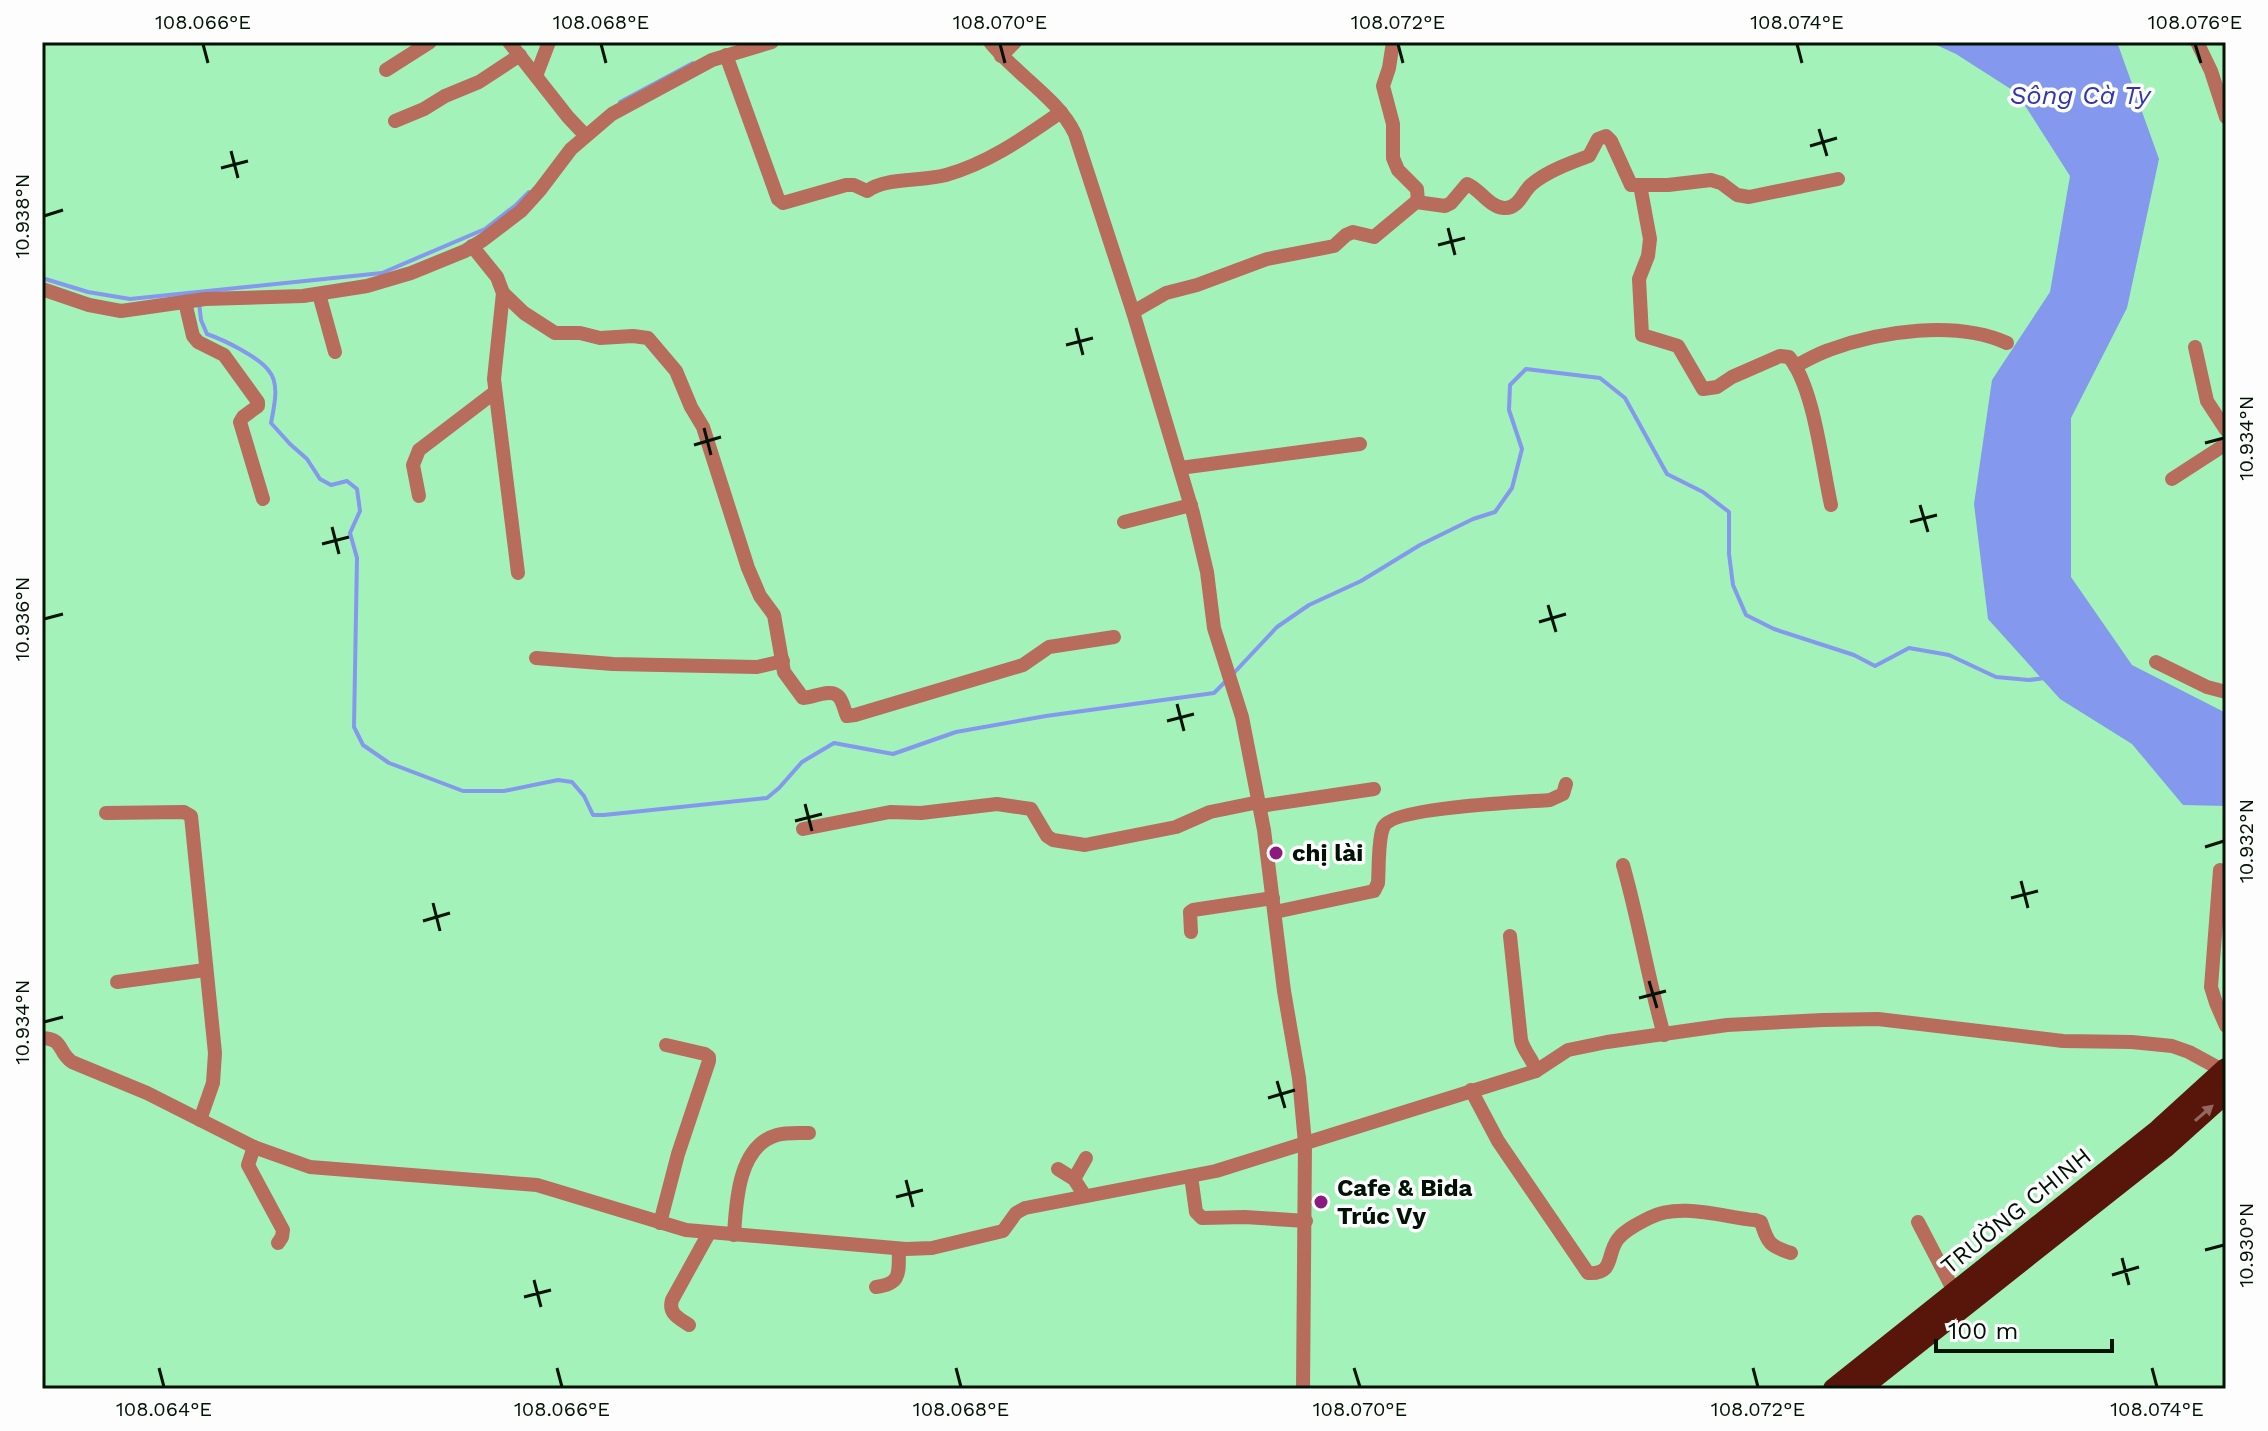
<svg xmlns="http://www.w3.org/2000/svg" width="2268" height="1431" font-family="'Work Sans',sans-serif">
	<rect width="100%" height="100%" fill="#a2f2ba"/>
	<polygon fill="#8498ed" points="1930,42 2117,42 2159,159 2127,308 2071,418 2071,577 2132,665 2226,713 2226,806 2183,805 2132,744 2060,699 1988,619 1974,504 1992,380 2050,292 2070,176 2017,93 1956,54"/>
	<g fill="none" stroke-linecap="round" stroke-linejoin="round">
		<g stroke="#8498ed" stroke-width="4">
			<polyline points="620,102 693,63"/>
			<polyline points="42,278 88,292 130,299 382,273 485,229 516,205 529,192"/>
			<path d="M198,293L201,320L207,334C224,340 259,357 269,371C280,384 274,407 271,423L290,444L307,459L320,479L331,485L347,481L357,489L360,511L350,533L357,558L354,727L363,745L389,763L463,791H504L558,780L572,782L584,796L593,815H604L767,798L779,788L802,762L834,743L893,754L956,732L1046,716L1214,693L1226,681"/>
			<polyline points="1232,675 1277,627 1309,605 1361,581 1420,545 1473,519 1495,512 1512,488 1522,449 1509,410 1510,385 1526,369 1600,378 1625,398 1667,474 1703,492 1729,512 1729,554 1733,585 1746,615 1774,629 1854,655 1875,666 1909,648 1949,655 1996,677 2029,680 2045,678"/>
		</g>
		<g stroke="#b76c5c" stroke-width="14">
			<polyline points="509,42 568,117 585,135"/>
			<path d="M990,42C1015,74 1058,98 1075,134L1133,312L1193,513L1207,572L1214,628L1242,717L1264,830L1284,991L1299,1078L1305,1143L1303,1389"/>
			<polyline points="1393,42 1389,68 1383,86 1393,124 1393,158 1398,170 1417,189 1418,202"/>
			<polyline points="2197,42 2211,71 2226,117"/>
			<path d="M726,55L778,199L783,203L846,185H854L867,191C886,177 920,182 946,175C989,163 1025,137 1061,112"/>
			<polyline points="1001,56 1015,42"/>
			<polyline points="386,70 430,42"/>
			<polyline points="536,76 549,42"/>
			<polyline points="395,121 424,109 445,96 479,82 520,55"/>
			<polyline points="1640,185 1668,185 1711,180 1721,183 1737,195 1749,197 1838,179"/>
			<polyline points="472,246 497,277 503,293 494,379 518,573"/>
			<polyline points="42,289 89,305 121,311 205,299 303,296 367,286 411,273 465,251 483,240 521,211 540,190 571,149 612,114 712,60 772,42"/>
			<path d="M503,293L524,313L555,333H580L600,338L633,336L648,338L676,371L691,407L703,427L748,568L760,596L774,615L784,672L803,698C813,698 830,688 838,696C843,700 844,710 847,716L855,715L1023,665L1049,647L1114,637"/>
			<polyline points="319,294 335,352"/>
			<polyline points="185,302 193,336 198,342 224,355 258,402 258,406 243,417 240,422 263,499"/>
			<path d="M1133,312L1166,293L1197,285L1267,259L1334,246L1346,235L1353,232L1374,237L1416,202L1445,206L1451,203L1467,184C1480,189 1489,207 1504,208C1519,209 1523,191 1532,184C1548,171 1570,163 1589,156L1598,139L1606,136L1611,141L1631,185H1640L1650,239L1648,256L1639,279L1642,335L1678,346L1703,389L1717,387L1732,377L1780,356L1789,357C1814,387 1822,465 1831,505"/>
			<polyline points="2195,347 2207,401 2226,430"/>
			<path d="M1795,366C1806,361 1817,354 1829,350C1880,331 1956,320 2007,343"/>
			<polyline points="1180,468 1360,444"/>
			<polyline points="2172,479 2226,444"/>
			<polyline points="419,496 413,465 419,450 495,392"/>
			<polyline points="1124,522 1191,505"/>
			<polyline points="536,658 613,664 757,667 783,661"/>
			<polyline points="2156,662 2207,687 2226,692"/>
			<polyline points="1260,806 1374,789"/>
			<polyline points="106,813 184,812 191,816 215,1053 213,1083 200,1120"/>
			<polyline points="803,829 890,812 921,813 997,804 1031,809 1047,836 1053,840 1085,845 1176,827 1210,812 1259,802"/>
			<path d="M1623,865C1639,921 1648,979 1664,1035"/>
			<polyline points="2220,870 2211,987 2216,1003 2226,1026"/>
			<path d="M1275,912L1374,891L1378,883C1379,869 1378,840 1383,828C1390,807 1525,802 1550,800L1563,794L1566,784"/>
			<polyline points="1191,932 1190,912 1193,910 1273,898"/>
			<path d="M1510,936L1521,1040C1524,1052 1533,1059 1536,1071"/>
			<polyline points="117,982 205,970"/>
			<path d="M42,1038C65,1039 57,1052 72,1062L147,1093L254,1147L310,1167L537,1185L686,1230L906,1249L932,1248L1003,1231L1016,1213L1025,1208L1216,1171L1536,1071L1568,1050L1607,1042L1727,1025L1823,1020L1878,1019L2063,1041L2132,1042L2172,1046L2189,1052L2224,1071"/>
			<path d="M1471,1090L1498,1141L1588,1273C1615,1275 1606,1254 1618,1239C1625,1230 1639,1223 1649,1218C1679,1202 1723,1217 1755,1220L1761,1222C1768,1243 1769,1246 1791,1253"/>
			<polyline points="254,1147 248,1165 283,1230 282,1237 278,1243"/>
			<polyline points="1058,1169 1074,1179 1085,1196"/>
			<polyline points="1191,1176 1196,1212 1202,1218 1245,1217 1306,1221"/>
			<polyline points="1074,1179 1086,1158"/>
			<polyline points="1918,1222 1955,1293"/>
			<polyline points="660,1223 678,1154 709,1061 709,1057 705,1054 666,1045"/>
			<path d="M734,1235C736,1203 738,1146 777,1135C787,1132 799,1133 809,1133"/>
			<path d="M876,1287C903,1284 898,1271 899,1249"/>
			<path d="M689,1325C679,1318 668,1314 672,1300L709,1233"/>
		</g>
		<g stroke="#58160a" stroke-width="22">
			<polyline points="1834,1389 2159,1130 2226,1069"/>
			<polyline points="1859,1389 2166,1146 2226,1092"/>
		</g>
	</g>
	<defs><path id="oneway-solid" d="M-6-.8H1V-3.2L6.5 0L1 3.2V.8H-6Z" transform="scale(2)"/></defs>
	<use fill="#92675f" href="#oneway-solid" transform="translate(2204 1113) rotate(-41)"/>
	<path fill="none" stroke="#001305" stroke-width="3" d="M203,44L208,63M601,44L606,63M1000,44L1005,63M1398,44L1403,63M1797,44L1802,63M2195,44L2201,63M1819,129L1827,156M1810,146L1837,138M231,151L238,178M221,168L248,161M44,216L63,210M1448,228L1455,255M1438,245L1465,238M1076,328L1083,355M1066,345L1093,338M704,428L711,455M2205,443L2224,438M694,445L721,437M1920,505L1928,532M1910,522L1937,515M332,527L339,554M322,544L349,537M1548,605L1556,632M44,619L63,614M1539,622L1566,614M1177,704L1184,731M1167,721L1194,714M805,804L812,831M795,821L822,814M2205,847L2224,841M2021,881L2028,908M2011,898L2038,891M433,903L440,931M423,921L450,913M1649,981L1657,1008M1639,998L1666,991M44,1022L63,1017M1277,1081L1285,1108M1268,1098L1295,1090M906,1180L913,1207M896,1197L923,1190M2205,1250L2224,1245M2122,1258L2129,1285M2112,1275L2139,1267M534,1280L541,1307M524,1297L551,1290M159,1368L164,1387M557,1368L562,1387M956,1368L961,1387M1354,1368L1360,1387M1753,1368L1758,1387M2152,1368L2157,1387"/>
	<g fill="#8b1c7f" stroke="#fdfdfd" stroke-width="3">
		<circle cx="1276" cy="853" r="8"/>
		<circle cx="1321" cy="1202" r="8"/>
	</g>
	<g text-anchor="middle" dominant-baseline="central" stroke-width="7" stroke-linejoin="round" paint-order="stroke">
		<g font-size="24" font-weight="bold" fill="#001305" stroke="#fdfdfd" text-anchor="start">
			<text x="1292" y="853">chị lài</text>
			<text x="1337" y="1188">Cafe &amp; Bida<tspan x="1337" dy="28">Trúc Vy</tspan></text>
		</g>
		<g font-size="24" fill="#001305" stroke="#fdfdfd">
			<text transform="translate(2016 1211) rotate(-39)">TRƯỜNG CHINH</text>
		</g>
		<g font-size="26" font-style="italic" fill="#3136b0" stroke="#fdfdfd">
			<text x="2080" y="95">Sông Cà Ty</text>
		</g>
	</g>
	<rect width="2268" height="1431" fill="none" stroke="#fdfdfd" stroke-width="88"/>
	<path d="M1936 1339v12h176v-12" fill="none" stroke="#001305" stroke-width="4"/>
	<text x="1948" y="1339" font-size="24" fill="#001305" stroke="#fdfdfd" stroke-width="6" paint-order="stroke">100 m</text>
	<rect x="44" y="44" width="2180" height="1343" fill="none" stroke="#001305" stroke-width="3"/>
	<g font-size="20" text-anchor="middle" fill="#001305">
		<text x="203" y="29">108.066°E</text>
		<text x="601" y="29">108.068°E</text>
		<text x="1000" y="29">108.070°E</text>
		<text x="1398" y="29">108.072°E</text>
		<text x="1797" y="29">108.074°E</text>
		<text x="2195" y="29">108.076°E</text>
		<text transform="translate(22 216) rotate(-90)" y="7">10.938°N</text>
		<text transform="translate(2246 438) rotate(-90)" y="7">10.934°N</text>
		<text transform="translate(22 619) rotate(-90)" y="7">10.936°N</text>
		<text transform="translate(2246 841) rotate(-90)" y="7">10.932°N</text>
		<text transform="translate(22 1022) rotate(-90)" y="7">10.934°N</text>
		<text transform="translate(2246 1245) rotate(-90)" y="7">10.930°N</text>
		<text x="164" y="1416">108.064°E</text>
		<text x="562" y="1416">108.066°E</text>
		<text x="961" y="1416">108.068°E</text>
		<text x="1360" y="1416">108.070°E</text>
		<text x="1758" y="1416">108.072°E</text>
		<text x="2157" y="1416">108.074°E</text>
	</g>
</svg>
